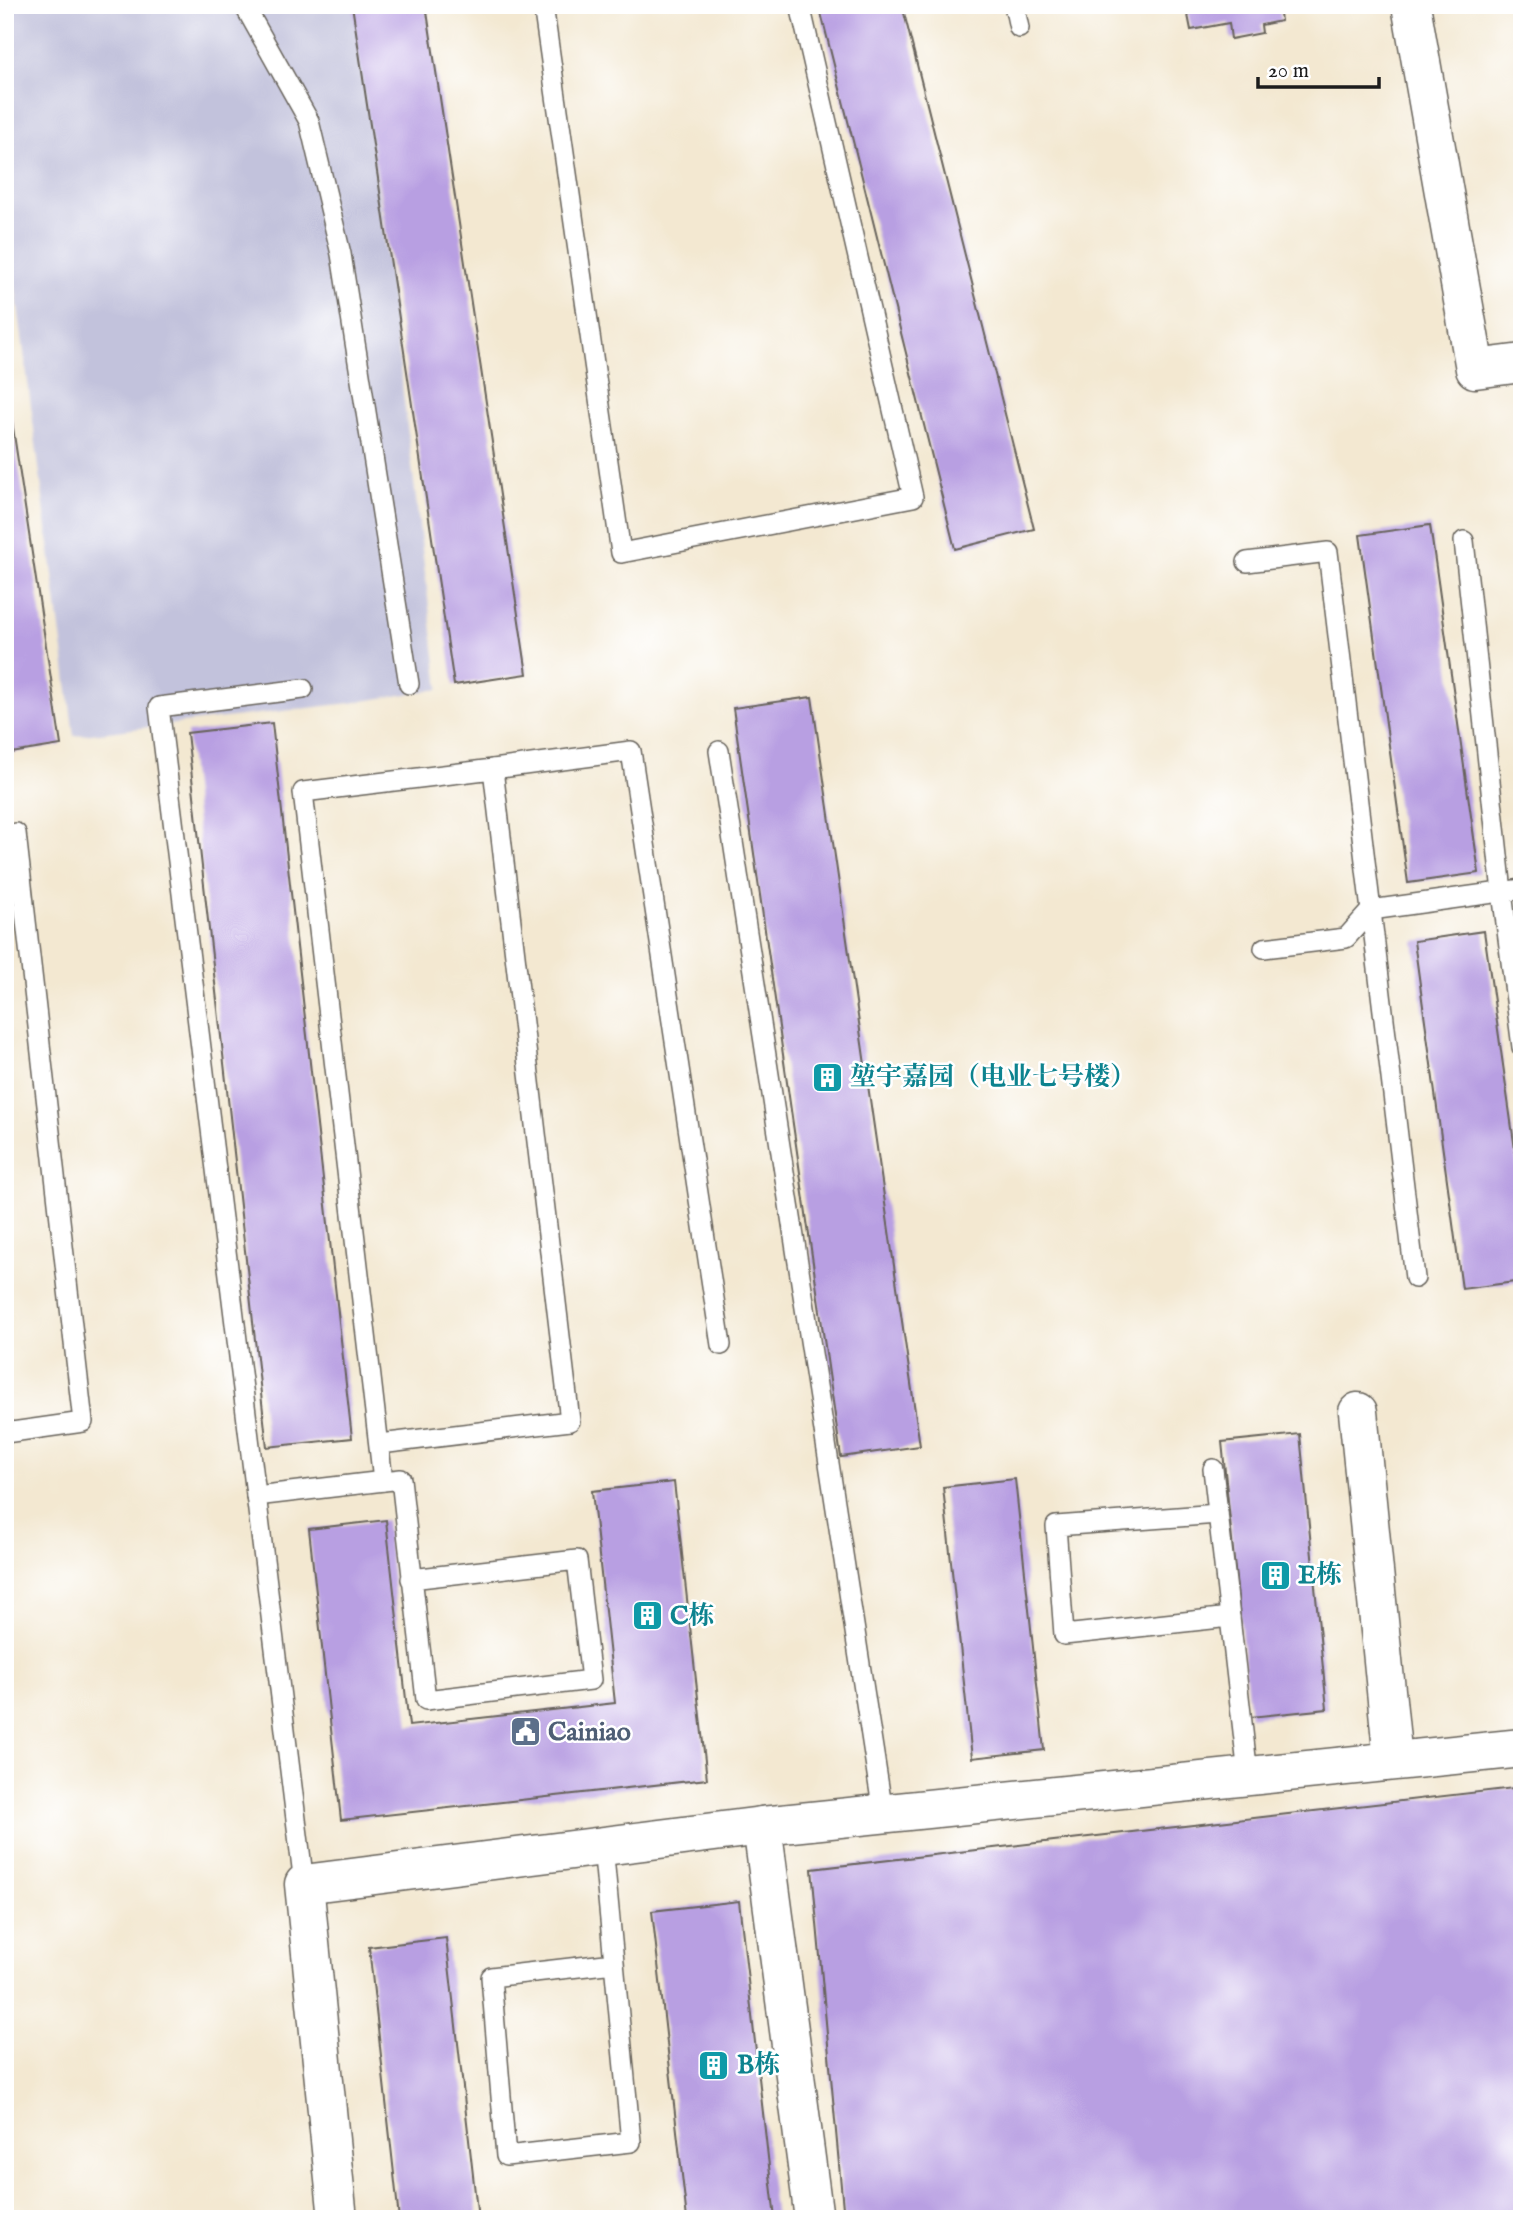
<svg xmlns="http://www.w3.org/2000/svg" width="1527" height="2224" font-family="'IM FELL English','Noto Serif SC',serif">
	<rect width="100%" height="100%" fill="#fff"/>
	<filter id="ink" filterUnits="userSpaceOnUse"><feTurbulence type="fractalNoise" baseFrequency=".0143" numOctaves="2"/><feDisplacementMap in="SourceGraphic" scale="14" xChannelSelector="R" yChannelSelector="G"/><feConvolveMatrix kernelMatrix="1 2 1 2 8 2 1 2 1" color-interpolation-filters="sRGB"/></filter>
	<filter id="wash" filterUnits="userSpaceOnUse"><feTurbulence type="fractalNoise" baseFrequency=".00686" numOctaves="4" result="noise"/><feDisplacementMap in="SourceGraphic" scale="28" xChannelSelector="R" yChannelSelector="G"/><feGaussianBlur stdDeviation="1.57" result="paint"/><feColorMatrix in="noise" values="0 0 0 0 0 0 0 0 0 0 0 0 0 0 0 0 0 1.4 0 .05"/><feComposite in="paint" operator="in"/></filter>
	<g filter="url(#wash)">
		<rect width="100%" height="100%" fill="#f3e8d1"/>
		<polygon fill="#c2c2dc" points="5,5 356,5 439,689 350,703 74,736 5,206"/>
		<g id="blocks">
			<g fill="#b89fe2">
				<polygon points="352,5 426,5 527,674 454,685"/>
				<polygon points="819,5 902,5 1034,529 955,549"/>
				<polygon points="1186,5 1279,5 1281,21 1261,25 1262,33 1231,39 1229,23 1191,30"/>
				<polygon points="5,375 61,745 5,754"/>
				<polygon points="1430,525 1479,873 1408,883 1360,535"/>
				<polygon points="812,697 920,1446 841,1457 733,708"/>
				<polygon points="272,723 352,1438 267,1447 187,733"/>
				<polygon points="1484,931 1522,1199 1522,1281 1462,1289 1414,941"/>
				<polygon points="1300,1434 1327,1709 1250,1717 1222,1442"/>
				<polygon points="1015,1479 1044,1750 972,1758 943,1487"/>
				<polygon points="674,1482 707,1779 341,1820 309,1529 386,1520 409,1726 615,1703 592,1491"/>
				<polygon points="1522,1787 1522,2219 844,2219 812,1869"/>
				<polygon points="739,1901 775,2219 687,2219 652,1911"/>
				<polygon points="446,1938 478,2219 399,2219 369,1947"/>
			</g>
		</g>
	</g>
	<g filter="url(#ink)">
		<use href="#blocks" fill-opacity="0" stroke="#67635b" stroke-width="2"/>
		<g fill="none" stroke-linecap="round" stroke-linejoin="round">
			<defs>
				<g id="service">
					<polyline points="244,5 309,121 341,254 409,684"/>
					<polyline points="543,5 621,553 913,497 800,5"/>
					<polyline points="1014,5 1019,28"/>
					<polyline points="1464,541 1502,892 1522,1047"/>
					<polyline points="1247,562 1328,552 1415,1278"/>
					<polyline points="303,689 159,707 304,1884"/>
					<polyline points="719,751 883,1813"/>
					<polyline points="493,769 631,751 721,1345"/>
					<polyline points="5,835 16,833 83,1422 5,1433"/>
					<polyline points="1264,948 1346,938 1371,910 1522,889"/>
					<polyline points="380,1444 570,1421 493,769 303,792 383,1481"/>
					<polyline points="1213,1469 1248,1775"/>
					<polyline points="256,1496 401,1479 426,1700 591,1680 577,1560 411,1579"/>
					<polyline points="1218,1514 1056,1526 1064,1635 1230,1617"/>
					<polyline points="603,1846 631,2142 506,2156 491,1977 614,1963"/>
				</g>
				<g id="minor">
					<polyline points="1411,5 1475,369 1522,363"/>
					<polyline points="1358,1412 1393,1760"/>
					<polyline points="762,1826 814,2219"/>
					<polyline points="338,2219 304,1884 762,1826 1522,1748"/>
				</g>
			</defs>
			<use href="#service" stroke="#67635b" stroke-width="22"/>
			<use href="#minor" stroke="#67635b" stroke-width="41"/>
			<use href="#service" stroke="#fff" stroke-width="19"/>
			<use href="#minor" stroke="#fff" stroke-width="38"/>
		</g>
	</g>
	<defs>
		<symbol id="building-square" viewBox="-11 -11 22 22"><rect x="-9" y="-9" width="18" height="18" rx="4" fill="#0f9aa8" stroke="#fff"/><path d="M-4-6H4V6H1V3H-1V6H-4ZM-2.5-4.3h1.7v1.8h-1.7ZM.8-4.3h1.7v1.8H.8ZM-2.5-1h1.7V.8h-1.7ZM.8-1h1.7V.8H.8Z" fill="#fff"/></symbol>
		<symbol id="civic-square" viewBox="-11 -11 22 22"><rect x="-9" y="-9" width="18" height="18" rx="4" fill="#5c6f8a" stroke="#fff"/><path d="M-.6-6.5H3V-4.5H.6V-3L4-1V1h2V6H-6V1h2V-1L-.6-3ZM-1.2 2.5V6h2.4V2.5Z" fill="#fff"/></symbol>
	</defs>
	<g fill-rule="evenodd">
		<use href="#building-square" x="810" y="1060" width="35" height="35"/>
		<use href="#building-square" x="1258" y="1558" width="35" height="35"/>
		<use href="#building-square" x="630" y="1598" width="35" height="35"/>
		<use href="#civic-square" x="508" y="1714" width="35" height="35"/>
		<use href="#building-square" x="696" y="2048" width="35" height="35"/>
	</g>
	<g text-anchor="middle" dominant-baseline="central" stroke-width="5" stroke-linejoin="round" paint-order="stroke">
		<g font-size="26" font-weight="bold" fill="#0d838f" stroke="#fff" text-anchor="start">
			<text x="850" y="1077">堃宇嘉园（电业七号楼）</text>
			<text x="1298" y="1575">E栋</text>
			<text x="670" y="1616">C栋</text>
			<text x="737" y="2065">B栋</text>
		</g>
		<g font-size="26" font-weight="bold" fill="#4e5e75" stroke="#fff" text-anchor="start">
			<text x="548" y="1732">Cainiao</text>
		</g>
	</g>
	<rect width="1527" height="2224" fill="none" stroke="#fff" stroke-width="28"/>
	<path d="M1258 77v10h121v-10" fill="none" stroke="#1c1c1c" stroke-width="3.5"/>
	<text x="1268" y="77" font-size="21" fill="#1c1c1c" stroke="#ffffff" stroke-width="5" paint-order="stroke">20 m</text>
</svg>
